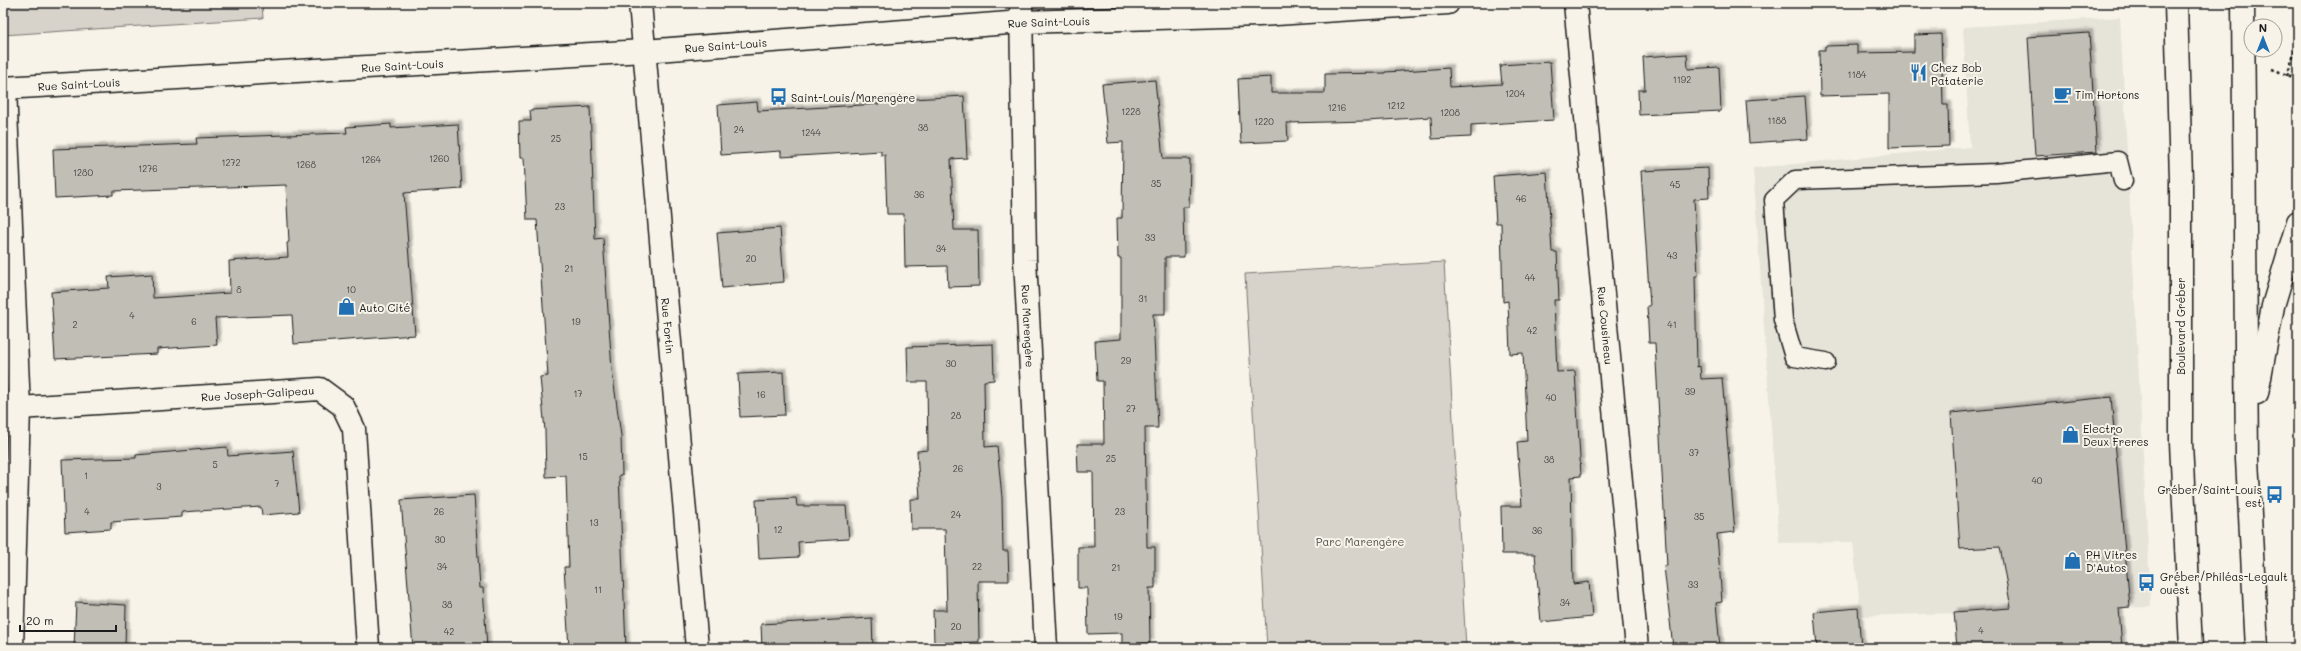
<svg xmlns="http://www.w3.org/2000/svg" width="2301" height="651" font-family="Mali,sans-serif">
	<defs>
		<filter id="shadow"><feDropShadow dx="3.5" dy="-3.5" stdDeviation="1" flood-color="#0004"/></filter>
	</defs>
	<rect width="100%" height="100%" fill="#f7f3e8"/>
	<filter id="ink" filterUnits="userSpaceOnUse"><feTurbulence type="fractalNoise" baseFrequency=".025" numOctaves="2"/><feDisplacementMap in="SourceGraphic" scale="8" xChannelSelector="R" yChannelSelector="G"/><feConvolveMatrix kernelMatrix="1 2 1 2 8 2 1 2 1" color-interpolation-filters="sRGB"/></filter>
	<g filter="url(#ink)">
		<polygon fill="#e6e3d9" points="2120,17 2151,607 1861,616 1853,542 1779,543 1753,168 1970,147 1963,27"/>
		<g fill="#d7d3cb" stroke="#7a7874">
			<polygon points="3,3 262,3 263,18 3,35"/>
			<polygon points="1444,262 1466,648 1267,648 1245,274"/>
		</g>
		<g fill="#c0beb5" stroke="#1c1c1c" filter="url(#shadow)">
			<polygon points="2089,33 2097,152 2035,156 2028,37"/>
			<polygon points="1941,34 1943,105 1948,105 1949,146 1889,148 1889,94 1820,96 1819,50 1825,50 1825,46 1857,45 1857,53 1914,52 1914,35"/>
			<polygon points="1687,54 1688,69 1719,67 1721,111 1639,115 1638,90 1645,90 1643,57"/>
			<polygon points="1550,62 1554,120 1471,125 1471,137 1432,139 1431,117 1367,121 1287,123 1288,141 1241,143 1238,79 1271,77 1271,93 1325,93 1325,74 1385,73 1385,72 1449,68 1450,87 1502,84 1500,65"/>
			<polygon points="1155,80 1163,159 1190,159 1189,207 1183,207 1184,257 1165,257 1165,314 1153,314 1158,428 1145,428 1147,547 1155,547 1155,588 1149,588 1150,643 1122,644 1122,633 1088,634 1087,588 1078,588 1078,547 1094,547 1093,472 1078,472 1077,444 1104,444 1103,381 1097,381 1095,341 1121,339 1121,258 1118,258 1117,218 1122,218 1123,142 1108,143 1102,84"/>
			<polygon points="964,96 967,158 951,159 954,230 978,230 979,286 948,287 947,266 905,267 904,214 887,214 885,155 881,155 881,151 781,157 781,151 721,155 718,105 757,102 758,111 879,104 879,101"/>
			<polygon points="1805,96 1808,139 1749,143 1746,100"/>
			<polygon points="590,107 595,239 603,238 612,370 621,436 622,475 619,475 626,648 569,648 564,567 569,567 566,476 546,477 545,431 540,377 548,376 537,220 527,220 524,158 520,158 519,121 531,121 530,110"/>
			<polygon points="391,124 391,128 458,124 462,189 404,193 415,335 294,344 292,315 215,318 217,345 157,349 157,354 55,359 51,292 109,288 108,277 152,274 153,298 230,293 229,261 288,257 287,243 289,242 286,185 113,191 113,195 55,198 53,149 197,144 196,138 347,133 346,127"/>
			<polygon points="1708,168 1709,198 1694,199 1698,276 1695,276 1697,367 1700,366 1701,379 1722,378 1735,532 1717,534 1722,602 1716,603 1720,648 1673,648 1664,566 1667,566 1655,343 1649,343 1647,306 1650,306 1641,171"/>
			<polygon points="1547,172 1552,252 1557,252 1559,300 1554,300 1557,372 1575,371 1581,476 1571,477 1573,584 1589,582 1592,617 1541,622 1535,554 1502,554 1501,506 1522,506 1517,442 1527,441 1523,353 1510,354 1508,301 1503,302 1501,223 1496,223 1493,176"/>
			<polygon points="780,228 784,282 722,288 717,233"/>
			<polygon points="993,344 994,380 984,381 985,447 997,446 1002,498 1003,551 1008,551 1009,581 978,581 979,642 934,643 933,610 947,610 945,529 911,529 910,499 920,499 917,451 928,450 927,382 908,382 907,347"/>
			<polygon points="783,372 785,415 740,417 738,374"/>
			<polygon points="2111,397 2130,607 2119,608 2122,648 1957,648 1954,612 2011,608 2000,547 1960,549 1951,413"/>
			<polygon points="227,447 228,456 293,451 299,512 262,515 261,507 182,512 182,517 111,522 111,529 65,532 62,460 136,458 136,455"/>
			<polygon points="474,495 480,588 483,588 487,648 413,648 401,500"/>
			<polygon points="796,498 797,506 846,506 849,539 798,542 799,557 759,559 756,500"/>
			<polygon points="76,602 126,605 125,648 74,648"/>
			<polygon points="1858,608 1861,648 1817,648 1814,612"/>
			<polygon points="872,618 873,648 762,648 761,624"/>
		</g>
		<g fill="none" stroke-linecap="round" stroke-linejoin="round">
			<defs>
				<polyline id="lane" points="1826,362 1794,357 1783,320 1774,200 1795,180 1996,173 2118,161 2123,181"/>
				<g id="street">
					<path id="s1" d="M640,3L697,648"/>
					<path id="s2" d="M1021,3L1025,260L1046,648"/>
					<path id="s3" d="M1575,3L1637,648"/>
					<polyline points="5,88 19,408 12,648"/>
					<path id="s4" d="M19,408L320,389L343,406L354,429L368,648"/>
				</g>
				<g id="secondary">
					<polyline points="2176,3 2181,180 2181,443 2191,648"/>
					<polyline points="2243,3 2247,459 2257,648"/>
					<path id="s5" d="M3,88L644,51L1022,22L1259,15L1448,3"/>
					<polyline points="2257,393 2273,306 2298,222"/>
				</g>
			</defs>
			<use href="#lane" stroke="#1c1c1c" stroke-width="21"/>
			<use href="#street" stroke="#1c1c1c" stroke-width="25"/>
			<use href="#secondary" stroke="#1c1c1c" stroke-width="25"/>
			<g stroke="#1c1c1c" stroke-width="2.5" stroke-dasharray="3 3" stroke-linecap="butt">
				<polyline points="2272,69 2298,79"/>
				<polyline points="2287,76 2298,41"/>
			</g>
			<use href="#lane" stroke="#f7f3e8" stroke-width="18"/>
			<use href="#street" stroke="#f7f3e8" stroke-width="22"/>
			<use href="#secondary" stroke="#f7f3e8" stroke-width="22"/>
		</g>
	</g>
	<defs>
		<symbol id="restaurant-bare" viewBox="-9 -9 18 18"><path d="M-5-6h1v4h1v-4h1v4h1v-4h1v5L-1.5 .5V6h-2V.5L-5-1ZM5-6V6H3V1.5H1.5Q1.5-4 5-6Z" fill="#1f6fb2" stroke="#f7f3e8" stroke-width="2.5" paint-order="stroke"/></symbol>
		<symbol id="cafe-bare" viewBox="-9 -9 18 18"><path d="M-5.5-4.5H6V0H3Q3 3.5 0 3.5H-2.5Q-5.5 3.5-5.5 0ZM3-3.2v2h1.7v-2ZM-6 4.5H4V6H-6Z" fill="#1f6fb2" stroke="#f7f3e8" stroke-width="2.5" paint-order="stroke"/></symbol>
		<symbol id="bus-bare" viewBox="-9 -9 18 18"><path d="M-5-6H5V4H4V6H2V4H-2V6H-4V4H-5ZM-3.5-4V0h7V-4ZM-3.5 1.2v1.5H-2V1.2ZM2 1.2v1.5H3.5V1.2Z" fill="#1f6fb2" stroke="#f7f3e8" stroke-width="2.5" paint-order="stroke"/></symbol>
		<symbol id="shop-bare" viewBox="-9 -9 18 18"><path d="M-5-2.5h2.3a2.7 3.5 0 0 1 5.4 0H5L5.5 6h-11ZM-1.5-2.5h3a1.5 2.3 0 0 0-3 0Z" fill="#1f6fb2" stroke="#f7f3e8" stroke-width="2.5" paint-order="stroke"/></symbol>
	</defs>
	<g fill-rule="evenodd">
		<use href="#restaurant-bare" x="1906" y="60" width="25" height="25"/>
		<use href="#cafe-bare" x="2050" y="82" width="25" height="25"/>
		<use href="#bus-bare" x="766" y="84" width="25" height="25"/>
		<use href="#shop-bare" x="334" y="294" width="25" height="25"/>
		<use href="#shop-bare" x="2058" y="422" width="25" height="25"/>
		<use href="#bus-bare" x="2262" y="482" width="25" height="25"/>
		<use href="#shop-bare" x="2060" y="548" width="25" height="25"/>
		<use href="#bus-bare" x="2134" y="570" width="25" height="25"/>
	</g>
	<g text-anchor="middle" dominant-baseline="central" stroke-width="4" stroke-linejoin="round" paint-order="stroke">
		<g font-size="9" fill="#454442">
			<text x="1857" y="74">1184</text>
			<text x="1682" y="79">1192</text>
			<text x="1515" y="93">1204</text>
			<text x="1396" y="105">1212</text>
			<text x="1337" y="107">1216</text>
			<text x="1131" y="111">1228</text>
			<text x="1450" y="112">1208</text>
			<text x="1777" y="120">1188</text>
			<text x="1264" y="121">1220</text>
			<text x="923" y="127">38</text>
			<text x="739" y="129">24</text>
			<text x="811" y="132">1244</text>
			<text x="556" y="138">25</text>
			<text x="439" y="158">1260</text>
			<text x="371" y="159">1264</text>
			<text x="231" y="162">1272</text>
			<text x="306" y="164">1268</text>
			<text x="148" y="168">1276</text>
			<text x="83" y="172">1280</text>
			<text x="1156" y="183">35</text>
			<text x="1675" y="184">45</text>
			<text x="919" y="194">36</text>
			<text x="1521" y="198">46</text>
			<text x="560" y="206">23</text>
			<text x="1150" y="237">33</text>
			<text x="941" y="248">34</text>
			<text x="1672" y="255">43</text>
			<text x="751" y="258">20</text>
			<text x="569" y="268">21</text>
			<text x="1530" y="277">44</text>
			<text x="239" y="289">8</text>
			<text x="351" y="289">10</text>
			<text x="1143" y="298">31</text>
			<text x="132" y="315">4</text>
			<text x="194" y="321">6</text>
			<text x="576" y="321">19</text>
			<text x="75" y="324">2</text>
			<text x="1672" y="324">41</text>
			<text x="1532" y="330">42</text>
			<text x="1126" y="360">29</text>
			<text x="951" y="363">30</text>
			<text x="1690" y="391">39</text>
			<text x="578" y="393">17</text>
			<text x="761" y="394">16</text>
			<text x="1551" y="397">40</text>
			<text x="1131" y="408">27</text>
			<text x="956" y="415">28</text>
			<text x="1694" y="452">37</text>
			<text x="583" y="456">15</text>
			<text x="1111" y="458">25</text>
			<text x="1549" y="459">38</text>
			<text x="215" y="464">5</text>
			<text x="958" y="468">26</text>
			<text x="86" y="475">1</text>
			<text x="2037" y="480">40</text>
			<text x="277" y="483">7</text>
			<text x="159" y="486">3</text>
			<text x="87" y="511">4</text>
			<text x="439" y="511">26</text>
			<text x="1120" y="511">23</text>
			<text x="956" y="514">24</text>
			<text x="1699" y="516">35</text>
			<text x="594" y="522">13</text>
			<text x="778" y="529">12</text>
			<text x="1537" y="530">36</text>
			<text x="440" y="539">30</text>
			<text x="442" y="566">34</text>
			<text x="977" y="566">22</text>
			<text x="1116" y="567">21</text>
			<text x="1693" y="584">33</text>
			<text x="598" y="589">11</text>
			<text x="1565" y="602">34</text>
			<text x="447" y="604">38</text>
			<text x="1118" y="616">19</text>
			<text x="956" y="626">20</text>
			<text x="1981" y="630">4</text>
			<text x="449" y="631">42</text>
		</g>
		<g font-size="11" fill="#1c1c1c" stroke="#f7f3e8">
			<text stroke="none"><textPath href="#s5" startOffset="1048">Rue Saint-Louis</textPath></text>
			<text stroke="none"><textPath href="#s5" startOffset="724">Rue Saint-Louis</textPath></text>
			<text stroke="none"><textPath href="#s5" startOffset="400">Rue Saint-Louis</textPath></text>
			<text stroke="none"><textPath href="#s5" startOffset="76">Rue Saint-Louis</textPath></text>
			<text stroke="none"><textPath href="#s3" startOffset="324">Rue Cousineau</textPath></text>
			<text stroke="none"><textPath href="#s1" startOffset="324">Rue Fortin</textPath></text>
			<text stroke="none"><textPath href="#s2" startOffset="323">Rue Marengère</textPath></text>
			<text transform="translate(2180 326) rotate(-90)">Boulevard Gréber</text>
			<text stroke="none"><textPath href="#s4" startOffset="239">Rue Joseph-Galipeau</textPath></text>
		</g>
		<g font-size="11" fill="#1c1c1c" stroke="#f7f3e8" text-anchor="start">
			<text x="1931" y="67">Chez Bob<tspan x="1931" dy="13">Pataterie</tspan></text>
			<text x="2075" y="94">Tim Hortons</text>
			<text x="791" y="97">Saint-Louis/Marengère</text>
			<text x="359" y="307">Auto Cité</text>
			<text x="2083" y="428">Electro<tspan x="2083" dy="13">Deux Freres</tspan></text>
			<text x="2262" y="489" text-anchor="end">Gréber/Saint-Louis<tspan x="2262" dy="13">est</tspan></text>
			<text x="2086" y="554">PH Vitres<tspan x="2086" dy="13">D'Autos</tspan></text>
			<text x="2160" y="576">Gréber/Philéas-Legault<tspan x="2160" dy="13">ouest</tspan></text>
		</g>
		<g font-size="11" fill="#545351" stroke="#f7f3e8">
			<text x="1360" y="541">Parc Marengère</text>
		</g>
	</g>
	<rect width="2301" height="651" fill="none" stroke="#f7f3e8" stroke-width="16"/>
	<rect x="8" y="8" width="2285" height="635" fill="none" stroke="#1c1c1c" stroke-width="1.5" filter="url(#ink)"/>
	<g transform="translate(2263 38)"><circle r="19" fill="#f7f3e8" stroke="#9f9d96"/>
	<path d="M0-3L7 15L0 10L-7 15Z" fill="#1f6fb2"/>
	<text y="-6" font-size="11" font-weight="bold" text-anchor="middle" fill="#1c1c1c">N</text>
	</g>
	<path d="M20 625v6h96v-6" fill="none" stroke="#1c1c1c" stroke-width="2"/>
	<text x="26" y="625" font-size="12" fill="#1c1c1c" stroke="#f7f3e8" stroke-width="3" paint-order="stroke">20 m</text>
</svg>
